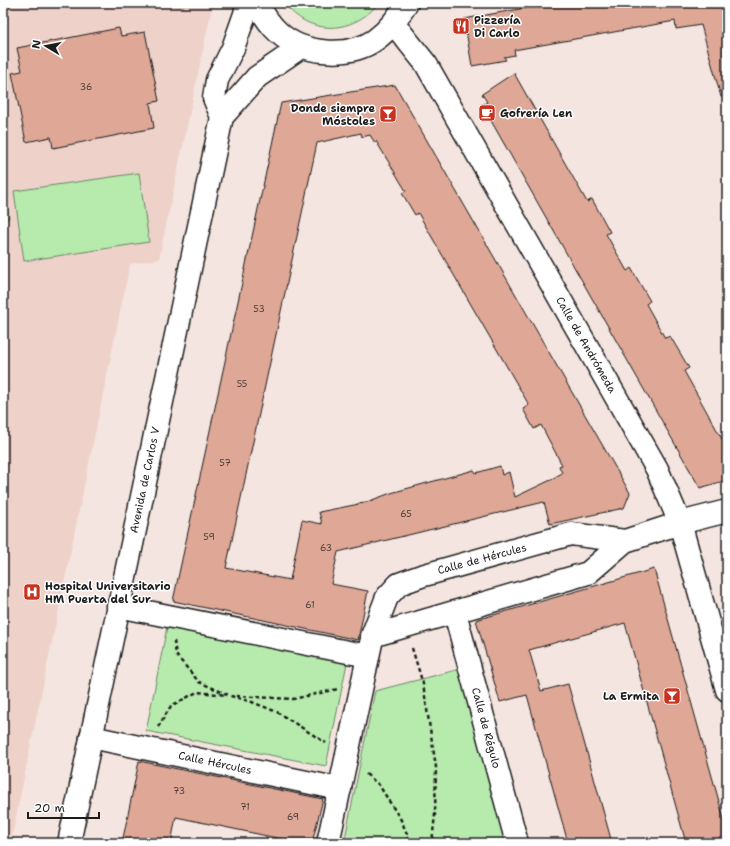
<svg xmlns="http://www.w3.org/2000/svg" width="730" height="846" font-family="'Shantell Sans',sans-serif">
	<rect width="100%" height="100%" fill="#f5e5e0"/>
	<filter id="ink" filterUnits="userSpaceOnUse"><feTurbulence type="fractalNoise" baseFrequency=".025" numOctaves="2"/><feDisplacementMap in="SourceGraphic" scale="8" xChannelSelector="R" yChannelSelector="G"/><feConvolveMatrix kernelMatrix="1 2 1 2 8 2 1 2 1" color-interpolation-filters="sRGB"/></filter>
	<g filter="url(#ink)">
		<polygon fill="#eed2ca" points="3,3 213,3 159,259 130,264 12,836 3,834"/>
		<g fill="#b6ebad" stroke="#698464">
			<path d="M284,3H379C353,34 310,37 284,3Z"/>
			<polygon points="139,173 149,242 24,261 14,191"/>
			<polygon points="3,181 9,218 3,219"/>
			<polygon points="167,627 347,663 326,766 146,731"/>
			<polygon points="464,668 512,843 344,843 375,691"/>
		</g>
		<g fill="#dea796" stroke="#1c1c1c" fill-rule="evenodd">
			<polygon points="553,3 727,3 727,96 721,97 701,25 676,29 675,21 514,50 515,55 504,57 506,60 472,66 464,19"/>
			<polygon points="119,28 121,36 145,32 159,101 150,103 154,128 53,148 51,137 26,142 12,73 22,71 17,48"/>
			<polygon points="514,73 587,202 592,199 610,232 606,234 627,271 631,268 650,301 646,304 665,338 670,336 689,368 684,371 722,439 727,438 727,480 700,488 482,105 487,102 482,94"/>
			<path d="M395,85L630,493L624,508L550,524L544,502L338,552L331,584L368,591L358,640L173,601L281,103ZM361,133L362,137L370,135L375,143L376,141L406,191L402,193L415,215L418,213L529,405L523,409L534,429L541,425L562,465L559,466L562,473L555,477V478L515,497L509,472L502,475L500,466L476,473L474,470L391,493L364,503L319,512L322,524L302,520L290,580L226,568L317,143Z"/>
			<polygon points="654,569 727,830 727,843 686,843 625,623 529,650 541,691 568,684 612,843 568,843 527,695 500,702 476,620"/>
			<polygon points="139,761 323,799 312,843 301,843 176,817 171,843 122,843"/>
		</g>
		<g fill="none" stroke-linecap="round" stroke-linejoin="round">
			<defs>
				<g id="minor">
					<path d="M257,3C263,14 269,24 278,32C302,55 349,58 375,40C389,30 398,17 407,3"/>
					<polyline points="394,24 426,64 657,469 680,523 727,690"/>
					<polyline points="222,117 214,98 217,80 233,48 245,14 247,3"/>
					<polyline points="625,541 571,534 421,576 399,584 387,597 372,636 588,573 625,541 680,523 727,511"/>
					<polyline points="118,606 368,656"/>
					<polyline points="455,613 517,843"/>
					<polyline points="91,737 340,789"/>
					<polyline points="69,843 222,117 257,77 301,47"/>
					<polyline points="328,843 371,643"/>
				</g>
			</defs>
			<use href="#minor" stroke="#1c1c1c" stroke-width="25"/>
			<g stroke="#1c1c1c" stroke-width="2.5" stroke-dasharray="4 3" stroke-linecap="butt">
				<polyline points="174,641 176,655 199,682 231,696 252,702 277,712 326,743"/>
				<polyline points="412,648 423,684 436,767 435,814 432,843"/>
				<polyline points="236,696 293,699 338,689"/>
				<polyline points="158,727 171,706 197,692 227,695"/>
				<polyline points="366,774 379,785 401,820 411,843"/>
			</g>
			<use href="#minor" stroke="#fff" stroke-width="22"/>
		</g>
	</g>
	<defs>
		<symbol id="restaurant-square" viewBox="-11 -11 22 22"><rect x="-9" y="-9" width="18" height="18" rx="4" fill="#c8321e" stroke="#fff"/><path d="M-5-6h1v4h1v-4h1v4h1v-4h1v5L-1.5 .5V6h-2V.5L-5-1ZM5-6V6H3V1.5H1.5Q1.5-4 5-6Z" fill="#fff"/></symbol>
		<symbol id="cafe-square" viewBox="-11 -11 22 22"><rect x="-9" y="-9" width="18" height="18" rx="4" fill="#c8321e" stroke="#fff"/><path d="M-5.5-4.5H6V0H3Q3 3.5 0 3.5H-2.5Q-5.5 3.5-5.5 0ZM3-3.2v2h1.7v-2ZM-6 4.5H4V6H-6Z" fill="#fff"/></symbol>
		<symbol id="bar-square" viewBox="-11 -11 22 22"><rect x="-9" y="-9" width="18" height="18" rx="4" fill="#c8321e" stroke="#fff"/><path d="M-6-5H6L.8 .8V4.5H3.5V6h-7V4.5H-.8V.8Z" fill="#fff"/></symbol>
		<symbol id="hospital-square" viewBox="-11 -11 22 22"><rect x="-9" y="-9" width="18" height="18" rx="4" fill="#c8321e" stroke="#fff"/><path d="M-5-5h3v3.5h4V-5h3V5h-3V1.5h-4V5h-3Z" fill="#fff"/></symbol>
	</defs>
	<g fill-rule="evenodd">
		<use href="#restaurant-square" x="451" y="16" width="20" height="20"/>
		<use href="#cafe-square" x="477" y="103" width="20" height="20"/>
		<use href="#bar-square" x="378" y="104" width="20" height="20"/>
		<use href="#hospital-square" x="22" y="582" width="20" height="20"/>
		<use href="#bar-square" x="662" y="686" width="20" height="20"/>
	</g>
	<g text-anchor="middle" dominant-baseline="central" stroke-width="3" stroke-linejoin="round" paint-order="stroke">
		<g font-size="9" fill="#4c3f3a">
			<text x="86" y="87">36</text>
			<text x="259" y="309">53</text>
			<text x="242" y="384">55</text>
			<text x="225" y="463">57</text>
			<text x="406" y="514">65</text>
			<text x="209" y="537">59</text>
			<text x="326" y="548">63</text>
			<text x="310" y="605">61</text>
			<text x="179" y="791">73</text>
			<text x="245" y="807">71</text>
			<text x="293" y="817">69</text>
		</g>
		<g font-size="11" font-weight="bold" fill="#1c1c1c" stroke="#fff" text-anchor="start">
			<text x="474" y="20">Pizzería<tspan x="474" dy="13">Di Carlo</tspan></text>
			<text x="375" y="108" text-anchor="end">Donde siempre<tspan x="375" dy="13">Móstoles</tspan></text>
			<text x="500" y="113">Gofrería Len</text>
			<text x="45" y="586">Hospital Universitario<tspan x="45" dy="13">HM Puerta del Sur</tspan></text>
			<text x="659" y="696" text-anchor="end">La Ermita</text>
		</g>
		<g font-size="11" fill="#1c1c1c" stroke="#fff">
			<text transform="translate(586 345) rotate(60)">Calle de Andrómeda</text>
			<text transform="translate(145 480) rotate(-78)">Avenida de Carlos V</text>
			<text transform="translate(482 559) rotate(-15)">Calle de Hércules</text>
			<text transform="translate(486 728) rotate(75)">Calle de Régulo</text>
			<text transform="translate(215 763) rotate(12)">Calle Hércules</text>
		</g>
	</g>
	<rect width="730" height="846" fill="none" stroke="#fff" stroke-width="16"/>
	<rect x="8" y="8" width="714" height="830" fill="none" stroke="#1c1c1c" stroke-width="1.5" filter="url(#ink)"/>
	<g transform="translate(46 46) rotate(280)" stroke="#ffffff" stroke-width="3" paint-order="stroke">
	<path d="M0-3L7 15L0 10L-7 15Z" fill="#1c1c1c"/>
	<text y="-6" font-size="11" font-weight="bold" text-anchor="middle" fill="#1c1c1c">N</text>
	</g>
	<path d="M28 812v6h71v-6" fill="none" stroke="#1c1c1c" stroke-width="2"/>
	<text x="34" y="812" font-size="12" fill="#1c1c1c" stroke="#ffffff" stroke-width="3" paint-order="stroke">20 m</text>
</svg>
